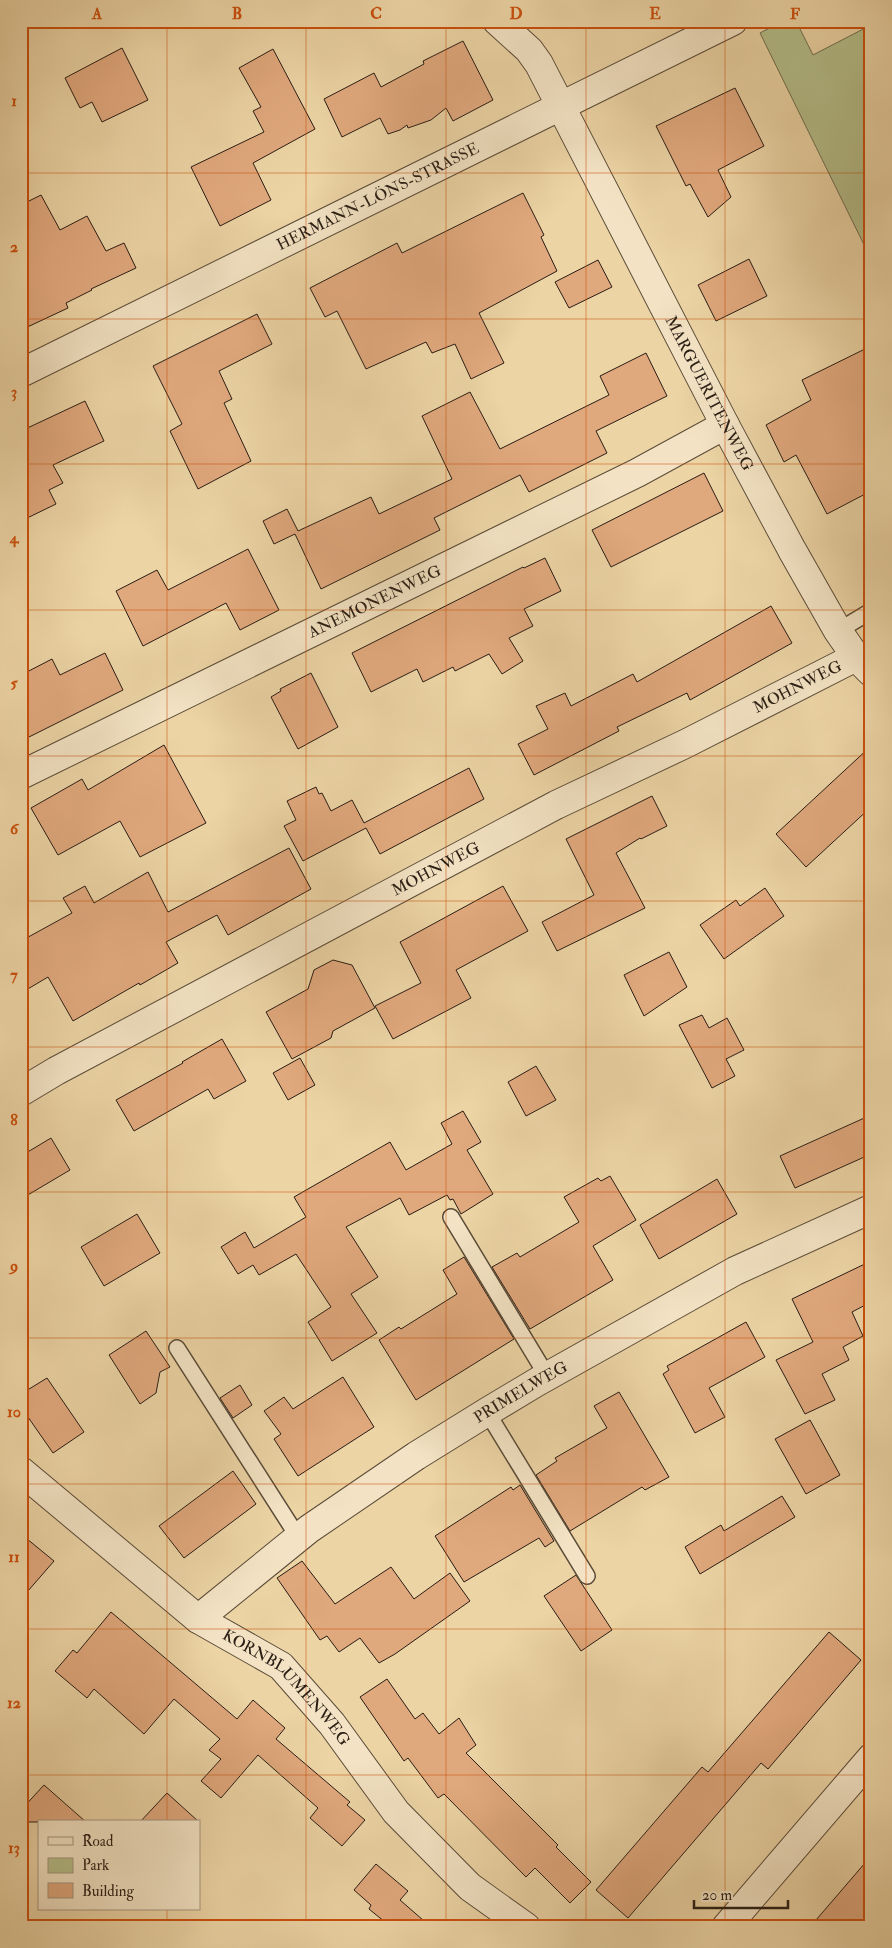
<svg xmlns="http://www.w3.org/2000/svg" width="892" height="1948" font-family="'IM FELL Double Pica',serif">
	<rect width="100%" height="100%" fill="#ecd4a5"/>
	<filter id="stains"><feTurbulence type="fractalNoise" baseFrequency=".004" numOctaves="4"/><feColorMatrix values="0 0 0 0 .2 0 0 0 0 .09 0 0 0 0 .02 0 0 0 .5 -.17"/></filter>
	<radialGradient id="worn" r=".72"><stop offset=".6" stop-color="#630" stop-opacity="0"/><stop offset="1" stop-color="#630" stop-opacity=".3"/></radialGradient>
	<polygon fill="#b4bd89" stroke="#6e6d4e" points="783,21 796,21 813,55 871,25 871,259 760,33"/>
	<g fill="#e0a87d" stroke="#291d14">
		<polygon points="463,41 493,100 453,121 446,108 431,120 408,128 407,125 400,130 388,134 380,118 342,137 324,99 374,73 381,87 424,64 423,61"/>
		<polygon points="122,48 148,100 102,122 92,102 80,108 65,78"/>
		<polygon points="273,49 315,129 253,163 271,200 220,226 191,167 264,132 253,111 261,107 239,68"/>
		<polygon points="735,88 764,146 718,170 731,197 708,217 690,184 686,186 656,126"/>
		<polygon points="523,193 544,235 541,237 557,271 479,313 504,363 471,379 455,344 432,353 426,342 366,369 337,311 325,317 310,288 397,243 402,253"/>
		<polygon points="41,195 60,230 87,216 106,251 124,243 136,268 91,289 92,290 66,303 68,308 21,330 21,223 26,220 21,211 21,205"/>
		<polygon points="749,259 767,296 716,321 698,285"/>
		<polygon points="598,260 612,287 569,308 555,282"/>
		<polygon points="257,314 272,344 219,371 232,399 224,403 251,461 198,489 170,431 182,424 153,366"/>
		<polygon points="871,346 871,491 827,514 796,455 784,462 766,425 811,400 802,380"/>
		<polygon points="646,353 667,396 596,431 607,453 529,492 520,475 434,518 440,530 321,589 295,534 274,544 263,521 287,509 298,531 371,497 379,514 452,479 422,416 470,392 500,449 609,395 600,376"/>
		<polygon points="85,401 104,441 53,465 63,483 49,490 56,504 21,521 21,431"/>
		<polygon points="704,473 723,511 611,567 592,530"/>
		<polygon points="248,549 279,610 240,630 226,603 143,646 116,591 157,570 168,590"/>
		<polygon points="545,558 561,591 524,609 533,626 509,638 523,661 502,674 489,654 455,671 453,667 423,682 417,669 371,692 352,653 523,567 524,568"/>
		<polygon points="771,606 792,643 690,700 687,693 617,727 619,731 534,775 518,744 548,729 536,706 565,693 571,706 633,674 637,682"/>
		<polygon points="105,653 123,690 21,741 21,675 52,659 60,675"/>
		<polygon points="311,673 338,727 298,749 271,697 281,691 280,689"/>
		<polygon points="164,745 206,823 140,857 120,821 58,855 31,808 82,779 88,790"/>
		<polygon points="871,746 871,807 806,867 776,834"/>
		<polygon points="469,768 484,799 380,854 366,828 303,861 284,826 296,820 287,801 316,787 319,794 322,793 331,811 352,800 364,823"/>
		<polygon points="652,796 667,826 641,839 640,838 616,853 645,908 557,951 542,922 594,895 566,839"/>
		<polygon points="289,848 311,889 228,935 217,915 166,942 178,963 140,985 139,983 73,1021 48,977 21,993 21,941 72,913 63,898 85,886 94,903 148,872 168,912"/>
		<polygon points="503,886 528,931 456,970 471,998 393,1039 375,1006 421,983 400,942"/>
		<polygon points="765,888 784,916 724,959 700,925 736,900 740,906"/>
		<polygon points="669,952 687,987 644,1016 624,975"/>
		<polygon points="333,960 352,965 375,1008 333,1031 331,1038 292,1059 266,1012 308,989 314,970"/>
		<polygon points="702,1015 709,1028 727,1018 744,1050 726,1059 735,1076 712,1088 679,1025"/>
		<polygon points="222,1039 246,1081 214,1099 208,1089 134,1131 116,1100 183,1063 182,1062"/>
		<polygon points="300,1058 315,1085 288,1100 273,1073"/>
		<polygon points="536,1066 556,1100 526,1116 508,1082"/>
		<polygon points="463,1111 481,1142 467,1150 493,1194 461,1214 453,1199 450,1200 447,1195 409,1215 400,1198 346,1227 378,1277 351,1294 377,1333 332,1361 308,1322 331,1307 296,1254 259,1275 253,1265 238,1274 221,1247 245,1232 254,1248 306,1217 294,1197 390,1142 406,1170 452,1144 441,1123"/>
		<polygon points="871,1115 871,1154 795,1188 780,1156"/>
		<polygon points="51,1138 70,1170 21,1199 21,1156"/>
		<polygon points="610,1176 636,1220 593,1246 613,1280 530,1329 492,1267 517,1253 520,1257 579,1222 564,1197 598,1178 601,1181"/>
		<polygon points="717,1179 737,1214 659,1259 640,1225"/>
		<polygon points="137,1214 160,1253 104,1286 81,1247"/>
		<polygon points="464,1257 514,1339 416,1400 379,1340 399,1327 401,1329 457,1294 443,1270"/>
		<polygon points="871,1261 871,1302 852,1312 863,1336 843,1347 849,1360 822,1374 835,1400 805,1414 776,1360 813,1342 792,1299"/>
		<polygon points="746,1322 765,1357 709,1388 725,1417 695,1433 663,1374 669,1370 667,1366"/>
		<polygon points="146,1331 170,1367 160,1372 156,1393 140,1404 109,1355"/>
		<polygon points="343,1377 374,1427 298,1476 274,1439 281,1434 264,1411 284,1397 293,1409"/>
		<polygon points="47,1378 84,1432 53,1453 21,1407 21,1394"/>
		<polygon points="240,1385 252,1405 233,1418 220,1398"/>
		<polygon points="619,1392 669,1477 645,1490 642,1487 570,1531 536,1475 557,1461 555,1458 607,1428 594,1406"/>
		<polygon points="810,1420 840,1475 806,1494 775,1439"/>
		<polygon points="233,1471 256,1504 184,1558 159,1526"/>
		<polygon points="520,1485 554,1541 545,1547 539,1538 464,1582 435,1536 511,1487 513,1490"/>
		<polygon points="782,1496 795,1517 700,1574 685,1547 721,1525 724,1531"/>
		<polygon points="21,1534 54,1561 21,1599"/>
		<polygon points="302,1561 335,1604 391,1567 414,1599 450,1573 470,1601 395,1654 379,1663 360,1638 339,1652 327,1636 320,1640 277,1578"/>
		<polygon points="576,1575 612,1630 581,1651 544,1596"/>
		<polygon points="111,1612 237,1719 253,1700 285,1728 276,1739 350,1802 347,1805 365,1820 342,1846 310,1818 318,1808 258,1755 221,1798 201,1781 221,1759 209,1750 220,1739 174,1699 144,1734 94,1689 87,1698 55,1671 73,1650 77,1653"/>
		<polygon points="829,1632 861,1660 768,1769 761,1763 628,1918 596,1890 702,1767 708,1772"/>
		<polygon points="387,1679 415,1719 423,1713 439,1734 459,1718 476,1745 466,1753 558,1845 556,1847 591,1882 570,1903 535,1868 526,1877 444,1794 438,1798 408,1758 404,1761 360,1697"/>
		<polygon points="44,1785 86,1822 21,1822 21,1810"/>
		<polygon points="167,1793 199,1822 140,1822"/>
		<polygon points="871,1856 871,1927 810,1927"/>
		<polygon points="376,1864 408,1891 400,1900 431,1927 391,1927 369,1909 371,1905 354,1890"/>
	</g>
	<g fill="none" stroke-linecap="round" stroke-linejoin="round">
		<defs>
			<g id="lane">
				<polyline points="838,631 871,611"/>
				<polyline points="451,1217 547,1376"/>
				<polyline points="177,1348 298,1537"/>
				<polyline points="487,1412 587,1576"/>
			</g>
			<g id="street">
				<path id="s1" d="M497,21L529,50L539,64L725,425L792,550L838,631L856,657L871,672"/>
				<path id="s2" d="M21,373L733,21"/>
				<path id="s3" d="M21,775L637,473L725,425"/>
				<path id="s4" d="M21,1092L56,1071L556,805L685,744L856,657"/>
				<path id="s5" d="M21,1471L198,1619L281,1666L332,1724L396,1812L470,1887L526,1927"/>
				<path id="s6" d="M198,1619L309,1529L416,1456L487,1412L537,1382L735,1271L871,1209"/>
				<polyline points="726,1927 871,1758"/>
			</g>
		</defs>
		<use href="#lane" stroke="#5a4b38" stroke-width="18"/>
		<use href="#street" stroke="#5a4b38" stroke-width="30"/>
		<use href="#lane" stroke="#f3e3c4" stroke-width="15"/>
		<use href="#street" stroke="#f3e3c4" stroke-width="28"/>
	</g>
	<path fill="none" stroke="#cb500d" stroke-width="1" stroke-opacity="0.55" d="M167,21V1822M306,21V1927M446,21V1927M586,21V1927M725,21V1927M21,173H871M21,319H871M21,464H871M21,610H871M21,756H871M21,901H871M21,1047H871M21,1192H871M21,1338H871M21,1484H871M21,1629H871M21,1775H871M167,1909V1927"/>
	<g text-anchor="middle" dominant-baseline="central" stroke-width="4" stroke-linejoin="round" paint-order="stroke">
		<g font-size="16" fill="#291d14" stroke="#f3e3c4">
			<text stroke="none"><textPath href="#s2" startOffset="398">HERMANN-LÖNS-STRASSE</textPath></text>
			<text stroke="none"><textPath href="#s1" startOffset="431">MARGUERITENWEG</textPath></text>
			<text stroke="none"><textPath href="#s3" startOffset="394">ANEMONENWEG</textPath></text>
			<text stroke="none"><textPath href="#s4" startOffset="876">MOHNWEG</textPath></text>
			<text stroke="none"><textPath href="#s4" startOffset="471">MOHNWEG</textPath></text>
			<text stroke="none"><textPath href="#s6" startOffset="395">PRIMELWEG</textPath></text>
			<text stroke="none"><textPath href="#s5" startOffset="344">KORNBLUMENWEG</textPath></text>
		</g>
	</g>
	<rect width="892" height="1948" fill="none" stroke="#ecd4a5" stroke-width="55"/>
	<rect x="38" y="1820" width="162" height="90" fill="#f3e3c4" stroke="#a2947e"/>
	<rect x="48" y="1837" width="25" height="8" fill="#f3e3c4" stroke="#a2947e"/>
	<text x="82" y="1846" font-size="15" fill="#291d14">Road</text>
	<rect x="48" y="1858" width="25" height="15" fill="#b4bd89" stroke="#a2947e"/>
	<text x="82" y="1870" font-size="15" fill="#291d14">Park</text>
	<rect x="48" y="1883" width="25" height="15" fill="#e0a87d" stroke="#a2947e"/>
	<text x="82" y="1896" font-size="15" fill="#291d14">Building</text>
	<path d="M694 1900v8h94v-8" fill="none" stroke="#291d14" stroke-width="2.5"/>
	<text x="702" y="1900" font-size="15" fill="#291d14" stroke="#f3e3c4" stroke-width="4" paint-order="stroke">20 m</text>
	<rect x="28" y="28" width="836" height="1892" fill="none" stroke="#cb500d" stroke-width="2"/>
	<g font-size="16" text-anchor="middle" font-weight="bold" fill="#cb500d">
		<text x="97" y="19">A</text>
		<text x="237" y="19">B</text>
		<text x="376" y="19">C</text>
		<text x="516" y="19">D</text>
		<text x="655" y="19">E</text>
		<text x="795" y="19">F</text>
		<text x="14" y="106">1</text>
		<text x="14" y="252">2</text>
		<text x="14" y="397">3</text>
		<text x="14" y="543">4</text>
		<text x="14" y="688">5</text>
		<text x="14" y="834">6</text>
		<text x="14" y="980">7</text>
		<text x="14" y="1125">8</text>
		<text x="14" y="1271">9</text>
		<text x="14" y="1417">10</text>
		<text x="14" y="1562">11</text>
		<text x="14" y="1708">12</text>
		<text x="14" y="1853">13</text>
	</g>
	<rect width="100%" height="100%" filter="url(#stains)"/>
	<rect width="100%" height="100%" fill="url(#worn)"/>
</svg>
